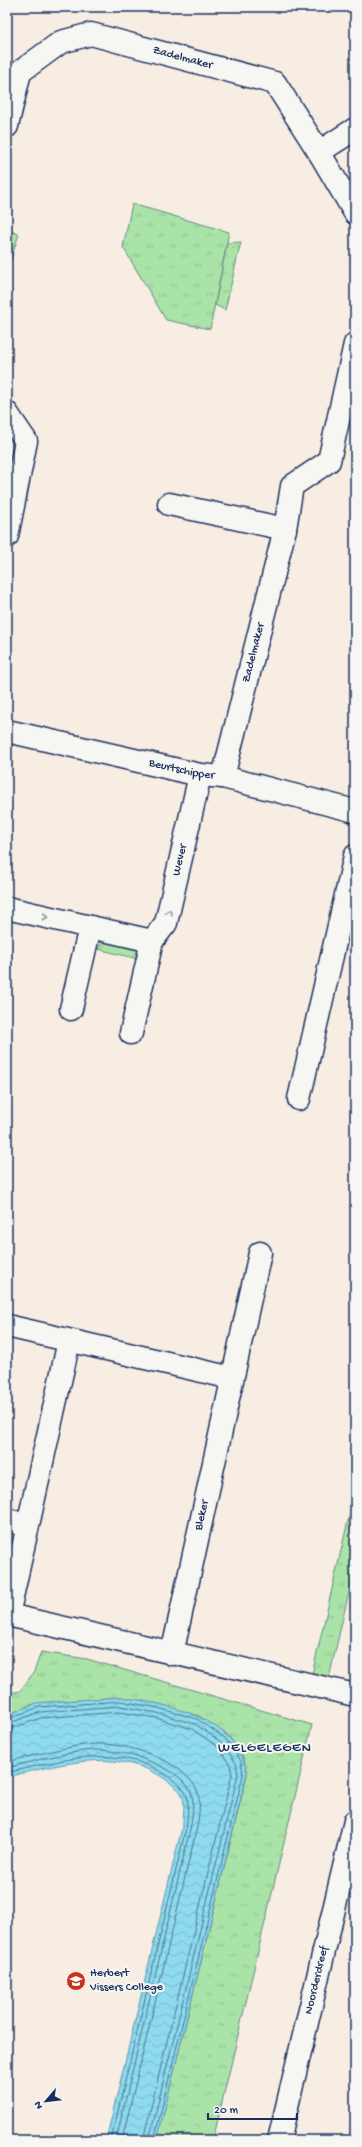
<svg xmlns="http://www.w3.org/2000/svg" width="362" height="2147" font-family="'Gochi Hand',sans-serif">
	<defs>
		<pattern id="grass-tufts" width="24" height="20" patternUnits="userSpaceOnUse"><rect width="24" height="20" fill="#aae3a7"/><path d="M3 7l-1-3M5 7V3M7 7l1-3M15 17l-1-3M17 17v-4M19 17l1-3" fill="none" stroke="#92c392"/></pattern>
		<pattern id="forest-crowns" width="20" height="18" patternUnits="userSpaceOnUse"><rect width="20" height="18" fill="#aae3a7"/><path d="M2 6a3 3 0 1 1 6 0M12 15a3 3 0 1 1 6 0" fill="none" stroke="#92c392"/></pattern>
		<pattern id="water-waves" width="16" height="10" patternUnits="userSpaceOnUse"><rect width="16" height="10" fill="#8ddbec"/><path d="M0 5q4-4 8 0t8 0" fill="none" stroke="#79bccd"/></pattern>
	</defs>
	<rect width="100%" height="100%" fill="#f7ede3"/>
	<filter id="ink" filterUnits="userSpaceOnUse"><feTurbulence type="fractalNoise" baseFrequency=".025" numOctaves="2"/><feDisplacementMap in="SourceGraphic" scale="8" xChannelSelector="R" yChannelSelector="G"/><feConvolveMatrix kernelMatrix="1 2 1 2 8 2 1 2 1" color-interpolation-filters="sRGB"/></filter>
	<g filter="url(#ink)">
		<g fill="url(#grass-tufts)" stroke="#628982">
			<polygon points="132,204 229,232 210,329 166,320 123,247"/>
			<polygon points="103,940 139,949 138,959 98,949"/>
			<polygon points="355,1491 355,1566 329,1678 312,1674"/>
			<polygon points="41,1652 87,1659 312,1725 213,2140 157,2140 247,1775 244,1759 228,1735 199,1716 159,1704 121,1697 37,1703 7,1715 7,1694 20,1691 34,1672"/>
		</g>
		<g fill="url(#forest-crowns)" stroke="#628982">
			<polygon points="7,230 19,234 7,271"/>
			<polygon points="241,242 225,310 215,305 227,243"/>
		</g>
		<path fill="url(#water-waves)" stroke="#5f96b3" d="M121,1697C169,1705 236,1716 247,1773L157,2140H106L183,1823C183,1815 185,1806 183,1798C182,1790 171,1784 165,1779C116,1746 59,1765 7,1777V1715L37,1703Z"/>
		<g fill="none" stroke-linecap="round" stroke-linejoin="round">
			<g stroke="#497497" stroke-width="1">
				<polyline points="7,1719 39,1707 121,1701 158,1708 197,1719 225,1738 241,1761 243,1775 154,2140"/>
				<polyline points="7,1724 40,1712 120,1706 157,1713 195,1724 221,1742 236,1763 238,1774 149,2140"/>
				<polyline points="7,1730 41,1718 120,1712 156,1718 192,1729 217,1746 230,1765 232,1774 143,2140"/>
				<path d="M7,1762C35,1755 64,1747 93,1744C125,1742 182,1759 197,1790C201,1799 199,1817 197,1827L122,2140"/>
				<path d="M7,1768C35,1761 64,1752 94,1750C120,1749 184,1766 192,1795C194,1803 192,1816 191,1825L116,2140"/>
				<path d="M7,1773C61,1760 119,1742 169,1777C175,1782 185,1788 187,1797C189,1804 187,1816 187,1824L111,2140"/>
			</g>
			<defs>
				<g id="minor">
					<path id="s1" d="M7,126L20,72L61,42L91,34L275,83L319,152L355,213"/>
					<polyline points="319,152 355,129"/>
					<polyline points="7,413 26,441 7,536"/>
					<polyline points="169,504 285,529"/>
					<path id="s2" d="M7,731L200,775L223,777L355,811"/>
					<path id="s3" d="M223,777L285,529L292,486L329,461L355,344"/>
					<path id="s4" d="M7,908L152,941L166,923L200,775"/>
					<polyline points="71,1009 90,927"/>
					<polyline points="131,1033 152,941"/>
					<polyline points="299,1099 355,856"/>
					<polyline points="7,1326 232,1378"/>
					<polyline points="69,1341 8,1615 355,1695"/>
					<polyline points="7,1520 27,1525"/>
					<path id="s5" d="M172,1654L260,1253"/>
				</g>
				<g id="tertiary">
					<path id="s6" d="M279,2140L355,1821"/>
				</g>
			</defs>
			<use href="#minor" stroke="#1b2f5e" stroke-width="25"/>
			<use href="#tertiary" stroke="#1b2f5e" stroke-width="25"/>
			<use href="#minor" stroke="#f6f6f2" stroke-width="22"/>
			<use href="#tertiary" stroke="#f6f6f2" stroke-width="22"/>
		</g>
		<defs><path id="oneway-chevron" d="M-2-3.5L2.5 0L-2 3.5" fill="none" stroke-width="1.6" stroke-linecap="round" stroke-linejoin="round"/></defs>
		<g stroke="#8892a8">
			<use href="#oneway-chevron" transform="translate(169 912) rotate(-77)"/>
			<use href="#oneway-chevron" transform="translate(45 917) rotate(13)"/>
		</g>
	</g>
	<defs>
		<symbol id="school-disc" viewBox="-11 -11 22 22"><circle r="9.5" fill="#c8321e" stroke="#f6f6f2"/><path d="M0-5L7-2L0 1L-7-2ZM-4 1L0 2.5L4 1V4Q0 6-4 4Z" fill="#fff"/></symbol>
	</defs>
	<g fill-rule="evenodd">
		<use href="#school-disc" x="65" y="1970" width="22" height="22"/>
	</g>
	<g text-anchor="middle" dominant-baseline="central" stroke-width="4" stroke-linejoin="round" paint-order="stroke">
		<g font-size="12" fill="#1b2f5e" stroke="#f6f6f2">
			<text stroke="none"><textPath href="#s1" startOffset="232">Zadelmaker</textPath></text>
			<text stroke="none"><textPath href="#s3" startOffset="128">Zadelmaker</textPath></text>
			<text stroke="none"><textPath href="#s2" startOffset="179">Beurtschipper</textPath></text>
			<text stroke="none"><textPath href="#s4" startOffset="236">Wever</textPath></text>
			<text stroke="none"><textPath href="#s5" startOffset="142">Bleker</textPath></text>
			<text stroke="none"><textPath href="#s6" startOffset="164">Noorderdreef</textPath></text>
		</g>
		<g font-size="12" fill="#1b2f5e" stroke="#f6f6f2" text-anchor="start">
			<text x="90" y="1974">Herbert<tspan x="90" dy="14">Vissers College</tspan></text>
		</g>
		<g font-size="14" letter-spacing="1" fill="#1b2f5e" stroke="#f6f6f2">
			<text x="265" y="1748">WELGELEGEN</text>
		</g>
	</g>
	<rect width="362" height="2147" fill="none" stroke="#f6f6f2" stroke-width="24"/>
	<rect x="12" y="12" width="338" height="2123" fill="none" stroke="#1b2f5e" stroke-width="1.5" filter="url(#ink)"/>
	<g transform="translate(46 2101) rotate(242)" stroke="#f6f6f2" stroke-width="3" paint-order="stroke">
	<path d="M0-3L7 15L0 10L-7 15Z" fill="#1b2f5e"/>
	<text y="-6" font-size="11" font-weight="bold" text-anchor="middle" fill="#1b2f5e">N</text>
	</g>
	<path d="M208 2113v6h89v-6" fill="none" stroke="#1b2f5e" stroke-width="2"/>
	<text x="214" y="2113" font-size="12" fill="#1b2f5e" stroke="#f6f6f2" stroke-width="3" paint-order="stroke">20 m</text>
</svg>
